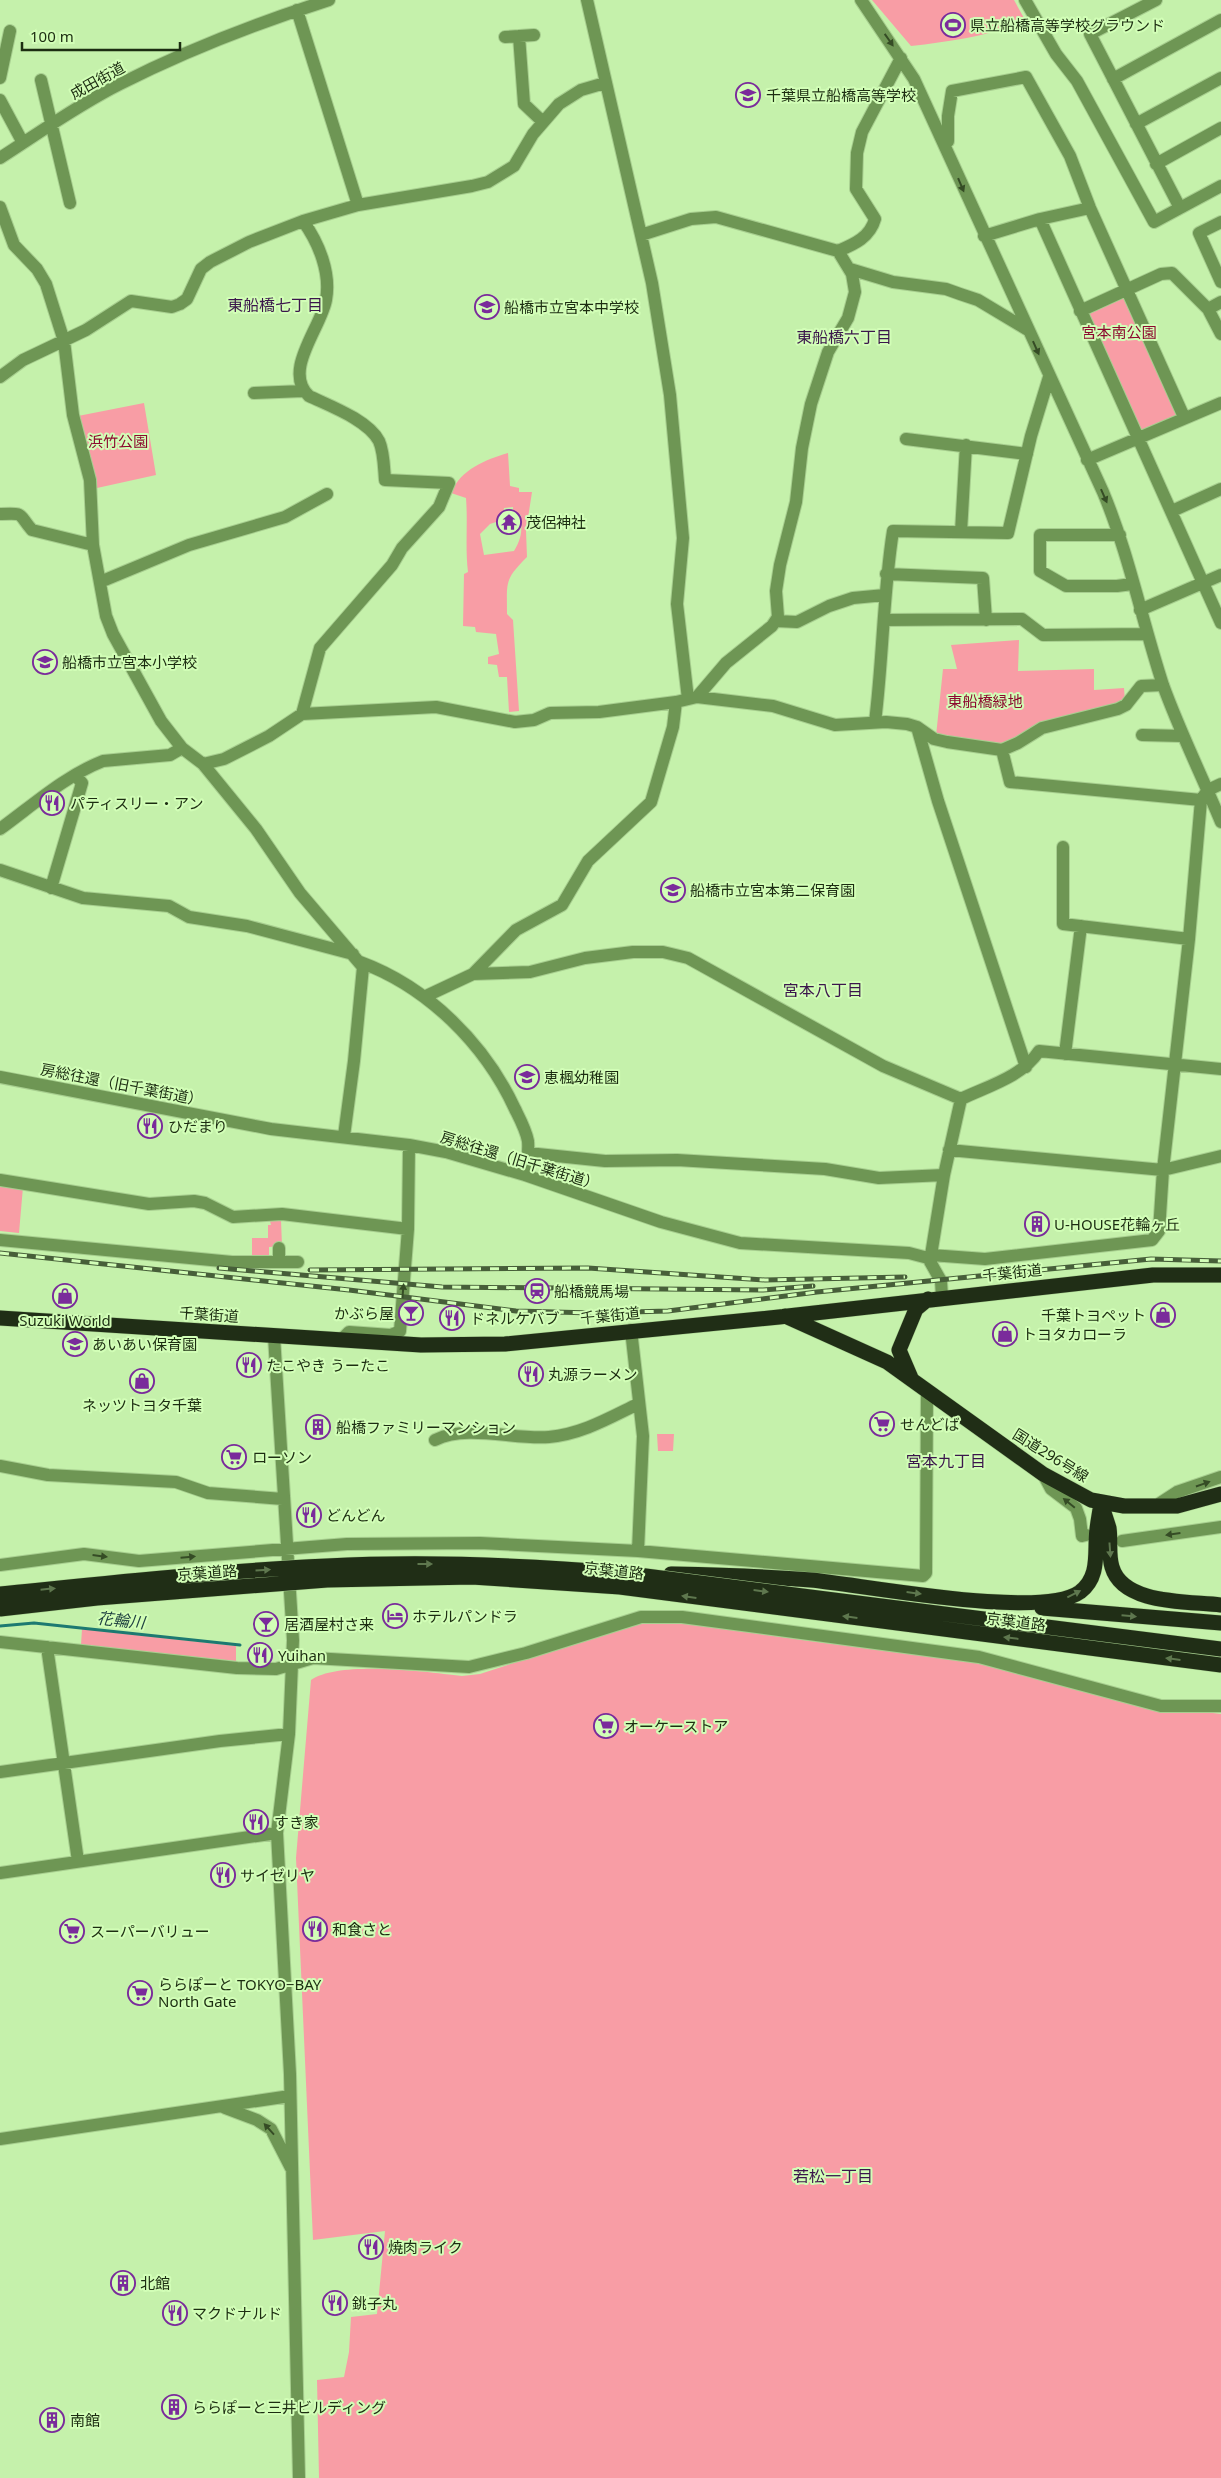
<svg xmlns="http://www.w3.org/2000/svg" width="1221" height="2478" font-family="'Noto Sans','Noto Sans JP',sans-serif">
<rect width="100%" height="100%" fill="#c5f1ab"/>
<path fill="#f89da5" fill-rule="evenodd" d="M872 0H1014L1025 20C989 37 950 41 911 46Z
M1124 296 1177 412 1176 416 1144 430 1139 428 1088 316 1090 312Z
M144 403 156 475 97 488 78 416Z
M508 453 510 486 519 488V492H532L526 531 527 557C504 580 507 582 507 614L513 620 519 711 509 712 507 677H499L497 665 488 664V657L499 654 496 634 476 632 475 627 463 626 464 574 468 572C465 547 468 523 466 498L451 493C461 469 485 460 508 453ZM513 507V515H521C522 530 522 538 514 551L484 555 480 534 490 524 499 521V517L503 516 504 508Z
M1019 640 1018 671 1094 669V690L1124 688 1125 702 1002 747 936 736 943 669H957L951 645Z
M0 1185 23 1187 19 1233 0 1231Z
M281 1220 282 1246 269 1247V1257H252V1238H268V1225H271L270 1221Z
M657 1434H674L673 1451H658Z
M670 1621 824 1643 957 1657 1188 1710 1221 1714V2478H319L317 2380 344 2377 349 2352 351 2317 377 2314 385 2231 313 2240 296 1858 311 1680C340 1660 427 1672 462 1676L480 1674 627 1626 645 1622Z
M82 1629 236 1646V1661L81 1645Z"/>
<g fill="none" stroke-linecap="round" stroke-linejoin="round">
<path stroke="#1d7971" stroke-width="3" d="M0 1626 34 1623 240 1645"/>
<defs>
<path id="minor" d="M587 0 652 283 670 395 683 538 677 604 688 699
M861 0 914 79 1103 492C1129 554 1142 621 1163 685 1180 732 1202 776 1221 822
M1025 0 1056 54 1077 81 1154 222 1221 186
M1156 0 1090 34 1180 208
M297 10 358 205
M519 36 524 104 543 122
M505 37 534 35
M0 78 10 31
M1113 79 1221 20
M41 80 70 203
M0 100 23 143
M1136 124 1221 78
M943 142 948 141V116L952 91 1026 77 1070 156 1090 208 1184 417
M0 158C39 133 78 105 120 84 187 50 257 23 329 0
M1156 164 1221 128
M0 207 14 245 37 269 46 284 64 341 73 415 90 480 93 545 106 616 113 634 161 721 182 748 203 764 256 829 300 893 363 967 354 1061 344 1136
M1040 219 1221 623
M1221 222 1199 233 1221 282
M641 235 691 219 716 217 838 251 852 274 855 292 848 318 828 352 811 404 802 448 796 502 780 565 776 591 778 617 772 626 726 663 697 697
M984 236 1040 219 1090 208
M838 251C855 244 870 237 875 219L856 189 857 153 862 132 901 58
M850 269 893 282 946 289 960 294 978 300 1028 330
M1208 309 1221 302
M1080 311 1161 274 1172 273 1208 309 1221 334
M0 377 23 360 86 330 131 301 172 307 180 304 187 299 201 269 210 262 249 242 303 221 358 205 472 186 488 182 514 166 533 134 559 104 581 90 605 83
M254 393 303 391
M906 439 1027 454
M1087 460 1221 403
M1172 511 1221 489
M0 514C26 513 17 513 32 530L93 545
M961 532 966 445
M1120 535H1040V571L1066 586H1117L1132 584
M886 574 983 578 986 620
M100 582 189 545 285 517 327 494
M1140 610 1221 575
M884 620 1022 619 1043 635 1147 634
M776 621 797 622 829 606 853 598 885 595
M302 714 320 648 392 565 402 548 439 507 449 483 385 480C384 468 384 452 379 441 368 420 330 406 309 396 282 371 321 328 326 300 331 273 319 243 303 221
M875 722C883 658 883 594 893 531L1008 533 1031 436 1049 377
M917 727 938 801 1026 1067
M1142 735 1182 736
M1002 750 1010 782 1201 800
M203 764 224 759 269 736 302 714 436 707 515 722 534 720 550 713 599 712 676 702 697 697 773 706 835 725 886 722 907 724 917 727 934 739 947 742 1002 750 1018 743 1042 728 1118 709 1126 705 1141 686 1163 685
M0 829C33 805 65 776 103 761L170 755 182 748
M1063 847V924L1189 939
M0 870 83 898 169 906 189 917 247 926 353 954
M51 888 82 783 75 775
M360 962C428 987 485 1044 515 1109 520 1119 526 1130 528 1141 529 1152 527 1164 525 1175
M473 974 530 972 585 958 633 952H663L688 958 883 1066 961 1099
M424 997 473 974 516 930 562 905 588 861 651 802 673 727 676 702
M1065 1054 1081 926
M0 1077 271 1129 409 1145 446 1152 525 1175 661 1222 740 1243 909 1253 928 1258 941 1281 942 1297
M949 1150 1163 1170 1221 1156
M528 1153 605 1161 677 1160 825 1169 879 1178 944 1175
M0 1180 149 1204 194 1201 205 1203 233 1217 282 1214 408 1229
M0 1240 232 1262H298
M931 1255 985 1259 1152 1240 1159 1231 1163 1170 1189 939 1201 800 1208 790 1221 784
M928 1258 931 1255 944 1175 961 1099C988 1086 1022 1077 1039 1051L1221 1069
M279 1262V1248
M631 1330 643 1436 638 1551
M274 1336 293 1640 289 1734 277 1833 290 2074 299 2478
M342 1339 349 1332 391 1335 400 1331 408 1229 409 1145
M435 1440C467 1424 514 1440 549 1437 582 1434 609 1418 638 1404
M0 1466 48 1475 176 1482 208 1493 283 1499
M1043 1474 1051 1489 1076 1508 1080 1519 1082 1536 1086 1535
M1154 1507 1177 1492 1221 1477
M1122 1541 1221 1527
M0 1565 84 1554 139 1561 347 1544 480 1543 638 1551 923 1576 926 1573 927 1390
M0 1642 237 1668 276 1669 313 1658 469 1667 526 1653 641 1617H682L979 1657 1161 1706H1221
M47 1647 78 1861
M0 1772 220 1741 289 1734
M0 1873 277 1833
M225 2108 257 2120 271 2129 291 2168
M0 2139 290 2096"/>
<path id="highway" d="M785 1316 887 1362 1043 1474 1091 1500 1124 1506H1177L1221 1494
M0 1318 421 1345 505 1344 779 1317 1153 1275H1221
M911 1378 899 1350 916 1309 928 1299
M1102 1506C1104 1513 1107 1521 1109 1528 1111 1541 1108 1554 1112 1567 1123 1605 1188 1601 1221 1605
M671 1574C717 1575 764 1576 811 1580 864 1585 1041 1620 1080 1592 1101 1576 1094 1551 1097 1529 1098 1520 1100 1511 1101 1502
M1042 1608 1221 1623"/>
</defs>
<use href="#minor" stroke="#a7ce8f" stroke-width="14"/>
<use href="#highway" stroke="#a7ce8f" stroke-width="16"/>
<use href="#minor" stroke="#6e9654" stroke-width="12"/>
<use href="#highway" stroke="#202e16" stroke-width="15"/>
<defs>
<path id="rail" d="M0 1253 349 1290 516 1311 593 1313 668 1311 817 1292 1151 1259 1221 1261
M219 1268 442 1287 763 1290 813 1286
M310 1270 588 1268 765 1280 905 1277"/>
</defs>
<use href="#rail" stroke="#475f39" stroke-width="5"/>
<use href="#rail" stroke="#d2feb7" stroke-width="3" stroke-dasharray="9" stroke-linecap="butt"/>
<defs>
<path id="highway-bridge" d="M0 1594C109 1583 218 1571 327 1566 426 1561 524 1565 622 1573L1221 1649
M0 1609 97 1598 327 1580 472 1577 620 1587 1221 1665"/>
</defs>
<use href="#highway-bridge" stroke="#a7ce8f" stroke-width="16" stroke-linecap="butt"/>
<use href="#highway-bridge" stroke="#202e16" stroke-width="15"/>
</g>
<defs><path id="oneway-solid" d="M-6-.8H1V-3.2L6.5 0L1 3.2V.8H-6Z" transform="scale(1.25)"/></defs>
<g fill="#354c25">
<use href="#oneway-solid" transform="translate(889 40) rotate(55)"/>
<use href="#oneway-solid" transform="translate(961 185) rotate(67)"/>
<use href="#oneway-solid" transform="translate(1036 348) rotate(66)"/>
<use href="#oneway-solid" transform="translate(1104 496) rotate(66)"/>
<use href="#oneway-solid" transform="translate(403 1291) rotate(-85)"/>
<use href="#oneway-solid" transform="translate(1203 1484) rotate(-19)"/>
<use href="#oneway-solid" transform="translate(1069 1503) rotate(-141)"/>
<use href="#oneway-solid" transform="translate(1173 1534) rotate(172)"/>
<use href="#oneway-solid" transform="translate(100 1556) rotate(7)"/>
<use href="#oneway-solid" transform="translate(188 1557) rotate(-5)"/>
<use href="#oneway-solid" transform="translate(269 2129) rotate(-132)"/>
</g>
<g fill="#5e774e">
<use href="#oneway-solid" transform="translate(1110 1550) rotate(86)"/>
<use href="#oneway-solid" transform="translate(425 1564)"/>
<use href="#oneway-solid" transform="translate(263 1570) rotate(-4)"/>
<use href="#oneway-solid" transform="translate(48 1589) rotate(-6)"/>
<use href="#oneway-solid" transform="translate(761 1591) rotate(7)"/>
<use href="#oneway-solid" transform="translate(914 1593) rotate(7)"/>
<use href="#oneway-solid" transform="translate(1074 1594) rotate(-27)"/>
<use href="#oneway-solid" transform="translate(689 1597) rotate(-172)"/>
<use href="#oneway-solid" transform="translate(1129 1616) rotate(5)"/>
<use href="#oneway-solid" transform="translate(850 1617) rotate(-173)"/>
<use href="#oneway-solid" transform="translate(1011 1638) rotate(-173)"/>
<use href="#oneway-solid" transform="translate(1173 1659) rotate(-173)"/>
</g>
<defs>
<symbol id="stadium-ring" viewBox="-11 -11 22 22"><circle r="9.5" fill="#d2feb7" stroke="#7a2b9b" stroke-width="1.5"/><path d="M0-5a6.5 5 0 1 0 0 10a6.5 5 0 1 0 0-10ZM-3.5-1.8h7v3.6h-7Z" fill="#7a2b9b"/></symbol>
<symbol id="school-ring" viewBox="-11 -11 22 22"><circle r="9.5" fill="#d2feb7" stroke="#7a2b9b" stroke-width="1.5"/><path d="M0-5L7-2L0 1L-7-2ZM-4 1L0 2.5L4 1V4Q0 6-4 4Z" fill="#7a2b9b"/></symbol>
<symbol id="temple-ring" viewBox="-11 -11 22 22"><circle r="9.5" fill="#d2feb7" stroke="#7a2b9b" stroke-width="1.5"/><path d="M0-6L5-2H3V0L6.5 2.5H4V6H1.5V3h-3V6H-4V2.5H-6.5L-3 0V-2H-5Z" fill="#7a2b9b"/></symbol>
<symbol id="restaurant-ring" viewBox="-11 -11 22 22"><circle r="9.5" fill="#d2feb7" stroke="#7a2b9b" stroke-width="1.5"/><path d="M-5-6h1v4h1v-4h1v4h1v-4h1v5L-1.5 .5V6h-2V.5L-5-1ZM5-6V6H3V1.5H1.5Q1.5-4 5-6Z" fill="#7a2b9b"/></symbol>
<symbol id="building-ring" viewBox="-11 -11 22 22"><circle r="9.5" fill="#d2feb7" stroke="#7a2b9b" stroke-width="1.5"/><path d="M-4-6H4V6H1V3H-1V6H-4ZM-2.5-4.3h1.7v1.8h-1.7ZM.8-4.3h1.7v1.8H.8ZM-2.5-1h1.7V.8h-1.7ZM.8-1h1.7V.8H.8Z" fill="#7a2b9b"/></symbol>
<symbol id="station-ring" viewBox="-11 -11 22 22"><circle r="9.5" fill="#d2feb7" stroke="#7a2b9b" stroke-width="1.5"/><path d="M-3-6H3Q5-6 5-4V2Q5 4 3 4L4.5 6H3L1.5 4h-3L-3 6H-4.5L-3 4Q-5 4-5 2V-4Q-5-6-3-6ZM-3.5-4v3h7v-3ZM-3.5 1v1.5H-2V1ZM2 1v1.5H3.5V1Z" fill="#7a2b9b"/></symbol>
<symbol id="shop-ring" viewBox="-11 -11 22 22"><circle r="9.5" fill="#d2feb7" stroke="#7a2b9b" stroke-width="1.5"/><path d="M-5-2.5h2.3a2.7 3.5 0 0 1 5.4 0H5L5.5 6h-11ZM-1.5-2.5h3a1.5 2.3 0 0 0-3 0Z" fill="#7a2b9b"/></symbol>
<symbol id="bar-ring" viewBox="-11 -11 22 22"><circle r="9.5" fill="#d2feb7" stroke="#7a2b9b" stroke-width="1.5"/><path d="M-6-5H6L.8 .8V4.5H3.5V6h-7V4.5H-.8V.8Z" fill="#7a2b9b"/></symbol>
<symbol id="supermarket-ring" viewBox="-11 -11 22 22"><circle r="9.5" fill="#d2feb7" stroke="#7a2b9b" stroke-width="1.5"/><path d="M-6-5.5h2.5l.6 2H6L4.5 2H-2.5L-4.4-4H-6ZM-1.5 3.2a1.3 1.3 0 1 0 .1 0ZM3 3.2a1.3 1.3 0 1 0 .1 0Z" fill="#7a2b9b"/></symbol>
<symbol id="hotel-ring" viewBox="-11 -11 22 22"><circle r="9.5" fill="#d2feb7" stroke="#7a2b9b" stroke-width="1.5"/><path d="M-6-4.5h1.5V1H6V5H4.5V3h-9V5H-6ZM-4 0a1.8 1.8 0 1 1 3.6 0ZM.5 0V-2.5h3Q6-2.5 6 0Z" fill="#7a2b9b"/></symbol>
</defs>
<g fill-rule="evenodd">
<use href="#stadium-ring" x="939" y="11" width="28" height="28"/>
<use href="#school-ring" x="734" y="81" width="28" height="28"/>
<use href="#school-ring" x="473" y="293" width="28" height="28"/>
<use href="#temple-ring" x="495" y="508" width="28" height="28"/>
<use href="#school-ring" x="31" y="648" width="28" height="28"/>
<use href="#restaurant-ring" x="38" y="789" width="28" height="28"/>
<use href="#school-ring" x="659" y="876" width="28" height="28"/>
<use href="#school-ring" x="513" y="1063" width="28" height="28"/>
<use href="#restaurant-ring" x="136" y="1112" width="28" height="28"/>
<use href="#building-ring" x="1023" y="1210" width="28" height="28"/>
<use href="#station-ring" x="523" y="1277" width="28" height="28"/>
<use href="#shop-ring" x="51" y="1282" width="28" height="28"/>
<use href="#bar-ring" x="397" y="1299" width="28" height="28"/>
<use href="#shop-ring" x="1149" y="1301" width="28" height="28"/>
<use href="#restaurant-ring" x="438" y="1304" width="28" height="28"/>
<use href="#shop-ring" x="991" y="1320" width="28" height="28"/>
<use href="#school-ring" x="61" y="1330" width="28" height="28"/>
<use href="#restaurant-ring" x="235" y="1351" width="28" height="28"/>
<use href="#restaurant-ring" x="517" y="1360" width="28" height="28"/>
<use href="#shop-ring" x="128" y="1367" width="28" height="28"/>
<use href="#supermarket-ring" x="868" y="1410" width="28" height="28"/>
<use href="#building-ring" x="304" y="1413" width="28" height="28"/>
<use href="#supermarket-ring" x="220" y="1443" width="28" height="28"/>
<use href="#restaurant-ring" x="295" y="1501" width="28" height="28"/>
<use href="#hotel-ring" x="381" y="1602" width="28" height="28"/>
<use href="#bar-ring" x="252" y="1610" width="28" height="28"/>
<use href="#restaurant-ring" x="246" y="1641" width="28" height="28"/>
<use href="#supermarket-ring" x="592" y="1712" width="28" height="28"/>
<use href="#restaurant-ring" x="242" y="1808" width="28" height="28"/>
<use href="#restaurant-ring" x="209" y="1861" width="28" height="28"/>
<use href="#restaurant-ring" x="301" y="1915" width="28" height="28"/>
<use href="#supermarket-ring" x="58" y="1917" width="28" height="28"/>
<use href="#supermarket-ring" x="126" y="1979" width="28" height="28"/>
<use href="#restaurant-ring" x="357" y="2233" width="28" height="28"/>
<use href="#building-ring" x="109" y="2269" width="28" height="28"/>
<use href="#restaurant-ring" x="321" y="2289" width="28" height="28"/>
<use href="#restaurant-ring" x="161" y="2299" width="28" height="28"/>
<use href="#building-ring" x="160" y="2393" width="28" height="28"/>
<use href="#building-ring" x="38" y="2406" width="28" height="28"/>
</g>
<g text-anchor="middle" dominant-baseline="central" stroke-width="4" stroke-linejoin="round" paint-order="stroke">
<g font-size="15" fill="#1c2d11" stroke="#d2feb7" text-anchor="start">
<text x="970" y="25">県立船橋高等学校グラウンド</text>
<text x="766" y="95">千葉県立船橋高等学校</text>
<text x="504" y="307">船橋市立宮本中学校</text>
<text x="526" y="522">茂侶神社</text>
<text x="62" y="662">船橋市立宮本小学校</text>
<text x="70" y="803">パティスリー・アン</text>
<text x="690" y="890">船橋市立宮本第二保育園</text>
<text x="544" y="1077">恵楓幼稚園</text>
<text x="168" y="1126">ひだまり</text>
<text x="1054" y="1224">U-HOUSE花輪ヶ丘</text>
<text x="554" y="1291">船橋競馬場</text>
<text x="394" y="1313" text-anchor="end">かぶら屋</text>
<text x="1146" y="1315" text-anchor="end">千葉トヨペット</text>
<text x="470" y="1318">ドネルケバブ</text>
<text x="65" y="1320" text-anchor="middle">Suzuki World</text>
<text x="1022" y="1334">トヨタカローラ</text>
<text x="92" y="1344">あいあい保育園</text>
<text x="266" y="1365">たこやき うーたこ</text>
<text x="548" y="1374">丸源ラーメン</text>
<text x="142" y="1405" text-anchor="middle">ネッツトヨタ千葉</text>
<text x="900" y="1424">せんどば</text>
<text x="336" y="1427">船橋ファミリーマンション</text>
<text x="252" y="1457">ローソン</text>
<text x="326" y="1515">どんどん</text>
<text x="412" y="1616">ホテルパンドラ</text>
<text x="284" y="1624">居酒屋村さ来</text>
<text x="278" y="1655">Yuihan</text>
<text x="624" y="1726">オーケーストア</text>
<text x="274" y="1822">すき家</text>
<text x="240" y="1875">サイゼリヤ</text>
<text x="332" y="1929">和食さと</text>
<text x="90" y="1931">スーパーバリュー</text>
<text x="158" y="1984">ららぽーと TOKYO−BAY<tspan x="158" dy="17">North Gate</tspan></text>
<text x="388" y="2247">焼肉ライク</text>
<text x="140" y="2283">北館</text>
<text x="352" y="2303">銚子丸</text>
<text x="192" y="2313">マクドナルド</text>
<text x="192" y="2407">ららぽーと三井ビルディング</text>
<text x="70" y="2420">南館</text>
</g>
<g font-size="15" fill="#1c2d11" stroke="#d2feb7">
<text transform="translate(97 80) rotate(-29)">成田街道</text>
<text transform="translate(122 1084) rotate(11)">房総往還（旧千葉街道）</text>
<text transform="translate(520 1160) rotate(17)">房総往還（旧千葉街道）</text>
<text transform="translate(1012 1272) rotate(-6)">千葉街道</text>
<text transform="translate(209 1314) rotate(4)">千葉街道</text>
<text transform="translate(610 1315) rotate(-6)">千葉街道</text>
<text transform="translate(1051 1455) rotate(32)">国道296号線</text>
<text transform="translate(614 1570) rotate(6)">京葉道路</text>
<text transform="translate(207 1572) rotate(-4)">京葉道路</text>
<text transform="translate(1016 1621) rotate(7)">京葉道路</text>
</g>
<g font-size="15" fill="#8c092f" stroke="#d2feb7">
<text x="1119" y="332">宮本南公園</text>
<text x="118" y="441">浜竹公園</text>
<text x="985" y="701">東船橋緑地</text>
</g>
<g font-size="16" fill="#3b164c" stroke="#d2feb7">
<text x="275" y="305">東船橋七丁目</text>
<text x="844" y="337">東船橋六丁目</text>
<text x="823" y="990">宮本八丁目</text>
<text x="946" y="1461">宮本九丁目</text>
<text x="833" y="2176">若松一丁目</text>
</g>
<g font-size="16" font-style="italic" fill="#214342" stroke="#d2feb7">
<text transform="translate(121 1620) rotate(6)">花輪川</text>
</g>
</g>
<path d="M22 42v8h158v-8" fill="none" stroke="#1c2d11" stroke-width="2.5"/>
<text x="30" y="42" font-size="15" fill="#1c2d11" stroke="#d2feb7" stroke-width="4" paint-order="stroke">100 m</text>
</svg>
